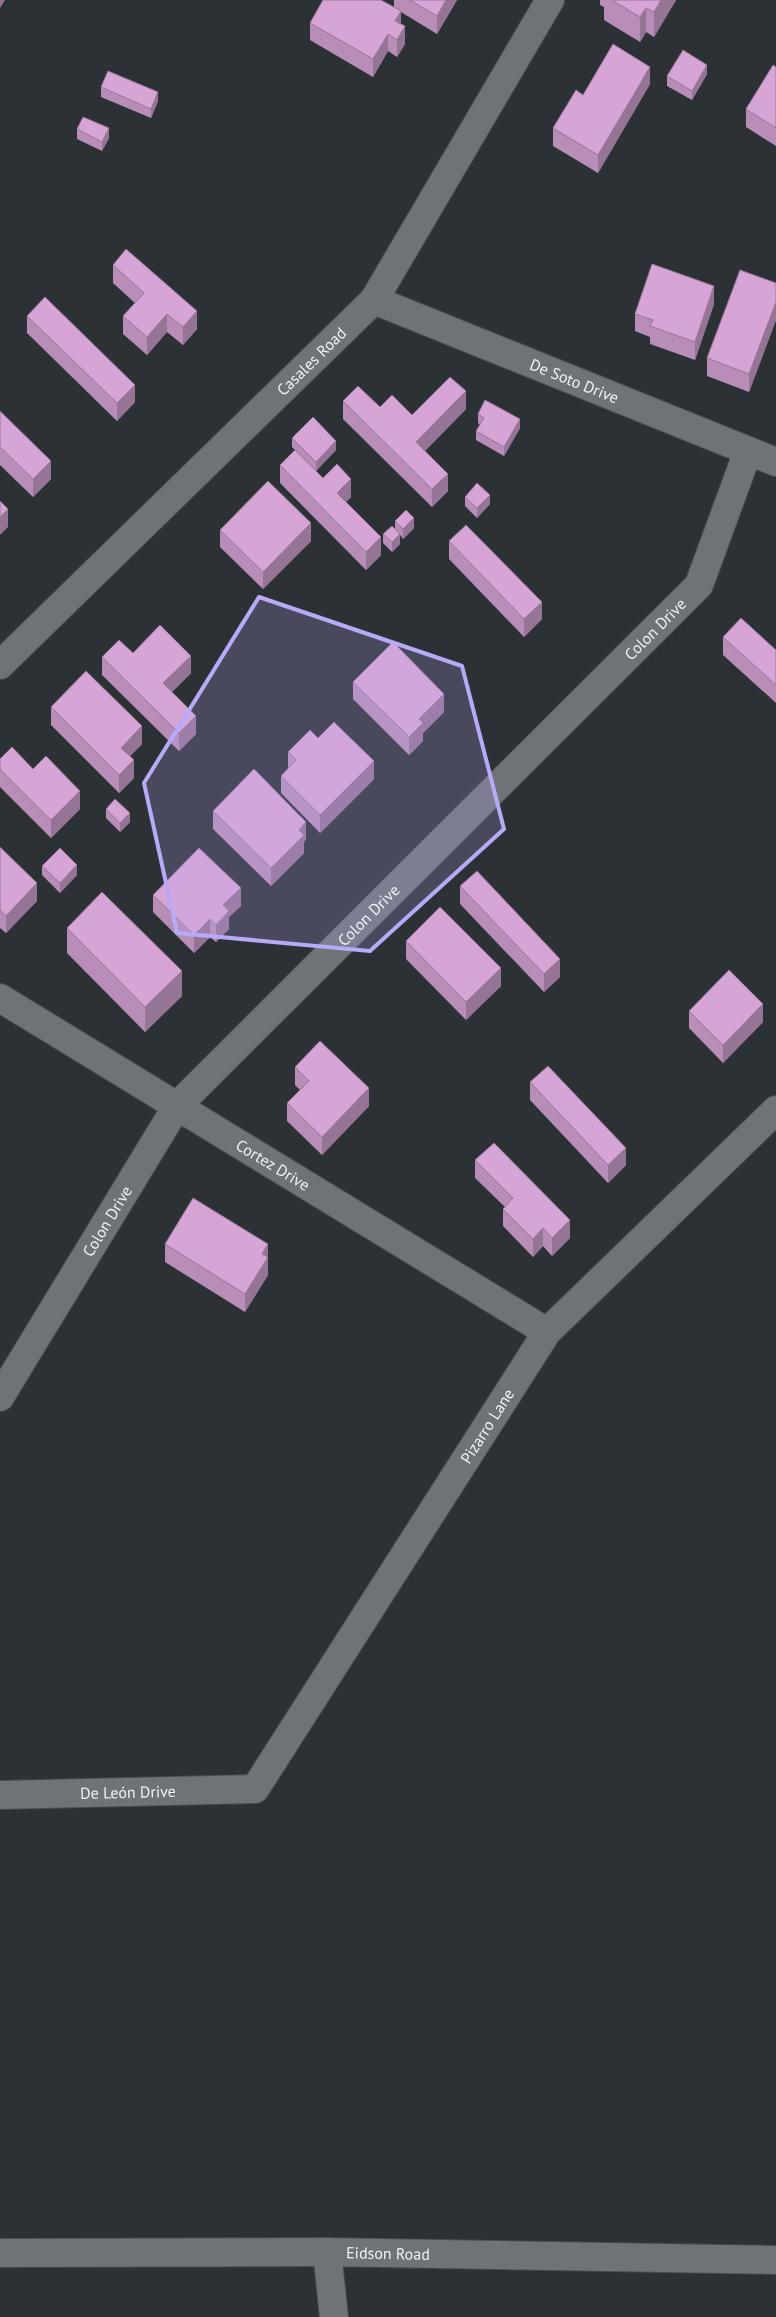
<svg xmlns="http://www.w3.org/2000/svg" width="776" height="2317" font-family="'PT Sans',sans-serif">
<rect width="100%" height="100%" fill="#2c3135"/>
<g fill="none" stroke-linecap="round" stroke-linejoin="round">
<defs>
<g id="minor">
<path id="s1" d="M374 300 776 462"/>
<path id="s2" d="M0 665 374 300 550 0"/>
<path id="s3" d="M0 998 547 1332"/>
<path id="s4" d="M0 1397 177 1106 699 585 748 451"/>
<path id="s5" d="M0 1795 255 1789 547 1332 776 1110"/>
<path d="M327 2252 334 2317"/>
</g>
<g id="tertiary">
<path id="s6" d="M0 2253 327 2252 776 2260"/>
</g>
</defs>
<use href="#minor" stroke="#494d50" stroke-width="30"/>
<use href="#tertiary" stroke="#494d50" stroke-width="30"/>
<use href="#minor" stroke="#6e7377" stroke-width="28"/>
<use href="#tertiary" stroke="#6e7377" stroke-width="28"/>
</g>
<path fill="#b88eb8" d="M394 0H457L437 34 401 12V24L405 44 397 57 388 51 373 77 310 40V23L394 8Z
M600 0H676L654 37 646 32 640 42 604 20V7L600 5Z
M776 67V146L746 127V109Z
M707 74 692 100 667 86V76Z
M650 84 598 173 553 146V128L583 95Z
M101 87 158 101 151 118 101 97Z
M77 129 109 138 102 151 77 139Z
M113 265 197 329 183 345 167 332 147 355 123 334V316L135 303 113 283Z
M776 283V320L749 392 707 376V358Z
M714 304 695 360 650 344V337L635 331V314Z
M27 316 135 402 117 421 27 333Z
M343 401 380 407 412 415 466 409 425 451 448 491 432 507 343 419Z
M0 411 51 479 33 497 0 465Z
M478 414 520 428 504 456 476 440V431L480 425 478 423Z
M292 438 336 450 316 471 323 478 351 497 346 502 381 555 366 570 280 483V465L295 450 292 447Z
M465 497 490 504 477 518 465 506Z
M395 521 414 528 403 539 400 535V544L392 552 383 543V534L395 530Z
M220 530 311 541 263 589 220 547Z
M449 541 542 619 524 637 449 559Z
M723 637 776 650V703L723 655Z
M133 653 191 673 172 692 196 734 179 751 102 675V657Z
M353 682 444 712 423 733V741L409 755 353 699Z
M51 707 142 744 130 756 134 778 119 793 51 725Z
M318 738 374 779 320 833 281 793V776L288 769V752Z
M0 759 80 809 51 838 0 787Z
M106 809 130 822 120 832 106 818Z
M213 811 306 839 304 842V853L271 886 213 829Z
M0 847 37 901 6 933 0 928Z
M42 866 77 875 60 893 42 875Z
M460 886 560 977 544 992 460 904Z
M153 895 241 906 229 917V929L216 942 210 937 194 953 153 912Z
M67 928 182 996 145 1032 67 953Z
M406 941 501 986 466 1020 406 959Z
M689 1011 763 1022 723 1063 689 1028Z
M295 1067 369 1106 322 1155 287 1121V1103L300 1090 295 1085Z
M530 1082 626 1165 608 1183 530 1100Z
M475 1160 570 1238 552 1256 543 1246 533 1257 503 1226V1209L505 1207 475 1178Z
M165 1244H268V1275L245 1312 165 1262Z"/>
<path fill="#967496" d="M0 0H5L0 8Z
M446 0H457L437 34V16Z
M661 0H676L654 37V12Z
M646 8V32L640 42V17Z
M401 11V29L395 21Z
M405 26V44L397 57V40Z
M388 34V51L373 77V59Z
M707 65V74L692 100V91Z
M650 67V84L598 173V155Z
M158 92V101L151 118V109Z
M109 128V138L102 151V142Z
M714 286V304L695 360V342Z
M776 302V320L749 392V374Z
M197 311V329L183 345V327Z
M167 314V332L147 355V337Z
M135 385V402L117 421V403Z
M466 391V409L416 460V442Z
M520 419V428L504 456V447Z
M336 441V450L316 471V462Z
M51 461V479L33 497V479Z
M448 474V491L432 507V489Z
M351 479V497L337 510V493Z
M490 495V504L477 518V508Z
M8 509V527L0 535V517Z
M414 518V528L403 539V529Z
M311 523V541L263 589V572Z
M400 534V544L392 552V542Z
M381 537V555L366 570V552Z
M542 602V619L524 637V619Z
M191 656V673L163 701V683Z
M444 694V712L423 733V741L409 755V737L419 719Z
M196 716V734L179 751V733Z
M142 726V744L121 765V748Z
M134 760V778L119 793V775Z
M374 761V779L320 833V815Z
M80 791V809L51 838V820Z
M130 813V822L120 832V823Z
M306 822V839L304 842V853L271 886V868L299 830Z
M77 865V875L60 893V883Z
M37 883V901L6 933V916Z
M241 888V906L229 917V929L216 942V925L223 905Z
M210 919V937L194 953V935Z
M560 959V977L544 992V974Z
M501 968V986L466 1020V1002Z
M182 971V996L145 1032V1007Z
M763 1004V1022L723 1063V1045Z
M369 1088V1106L322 1155V1137Z
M626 1148V1165L608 1183V1165Z
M570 1220V1238L552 1256V1238Z
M543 1228V1246L533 1257V1239Z
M268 1244V1275L245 1312V1294L262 1254Z"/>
<path fill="#d6a5d6" stroke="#967496" d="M323 0H381L401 11 395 21 405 26 397 40 388 34 373 59 310 23Z
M410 0H446L437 16Z
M612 0H661L654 12 646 8 640 17Z
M613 44 650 67 598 155 553 128 576 90 583 95Z
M683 50 707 65 692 91 667 76Z
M773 65 776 67V128L746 109Z
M108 71 158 92 151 109 101 87Z
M83 117 109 128 102 142 77 129Z
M126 249 197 311 183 327 167 314 147 337 123 316 144 293 113 265Z
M652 264 714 286 695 342 650 326 653 320 635 314Z
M740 270 776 283V302L749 374 707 358Z
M45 297 135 385 117 403 27 316Z
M450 377 466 391 416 442 448 474 432 489 343 401 358 386 380 407 392 395 412 415Z
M485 400 520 419 504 447 476 431 484 418 478 414Z
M0 411 51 461 33 479 0 447Z
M313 417 336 441 316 462 292 438Z
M295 450 323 478 337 464 351 479 337 493 381 537 366 552 280 465Z
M268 481 311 523 263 572 220 530Z
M477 483 490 495 477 508 465 497Z
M0 501 8 509 0 517Z
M406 510 414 518 403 529 395 521Z
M466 525 542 602 524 619 449 541Z
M392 526 400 534 392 542 383 534Z
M741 618 776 650V685L723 637Z
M160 625 191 656 163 683 196 716 179 733 102 657 119 640 133 653Z
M393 642 444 694 419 719 423 723 409 737 353 682Z
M86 671 142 726 121 748 134 760 119 775 51 707Z
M334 722 374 761 320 815 281 776 296 760 288 752 310 730 318 738Z
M12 747 33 769 46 756 80 791 51 820 0 769V759Z
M254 769 306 822 299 830 304 835 271 868 213 811Z
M115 799 130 813 120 823 106 809Z
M0 847 37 883 6 916 0 910Z
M60 848 77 865 60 883 42 866Z
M199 848 241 888 223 905 229 911 216 925 210 919 194 935 153 895Z
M477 871 560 959 544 974 460 886Z
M102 892 182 971 145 1007 67 928Z
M440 907 501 968 466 1002 406 941Z
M729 970 763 1004 723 1045 689 1011Z
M320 1041 369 1088 322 1137 287 1103 309 1081 295 1067Z
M548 1066 626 1148 608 1165 530 1082Z
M494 1143 570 1220 552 1238 543 1228 533 1239 503 1209 513 1198 475 1160Z
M193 1198 268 1244 262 1254 268 1257 245 1294 165 1244Z"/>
<path fill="#b7abf8" fill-opacity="0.2" stroke="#b7abf8" stroke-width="4" stroke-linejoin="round" d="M259 597 462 666 504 829 370 951 177 933 144 783Z"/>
<g text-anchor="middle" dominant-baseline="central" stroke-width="5" stroke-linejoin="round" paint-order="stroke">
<g font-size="16" fill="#eff2f4" stroke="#16181a">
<text stroke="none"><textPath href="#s2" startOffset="435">Casales Road</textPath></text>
<text stroke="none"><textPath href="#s1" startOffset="216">De Soto Drive</textPath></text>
<text stroke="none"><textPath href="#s4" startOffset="1016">Colon Drive</textPath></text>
<text stroke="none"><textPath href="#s4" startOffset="611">Colon Drive</textPath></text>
<text stroke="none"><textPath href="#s3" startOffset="320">Cortez Drive</textPath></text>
<text stroke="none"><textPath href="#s4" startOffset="206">Colon Drive</textPath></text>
<text stroke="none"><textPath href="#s5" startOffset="686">Pizarro Lane</textPath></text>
<text stroke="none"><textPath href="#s5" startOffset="128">De León Drive</textPath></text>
<text stroke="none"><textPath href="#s6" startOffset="388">Eidson Road</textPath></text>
</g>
</g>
</svg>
